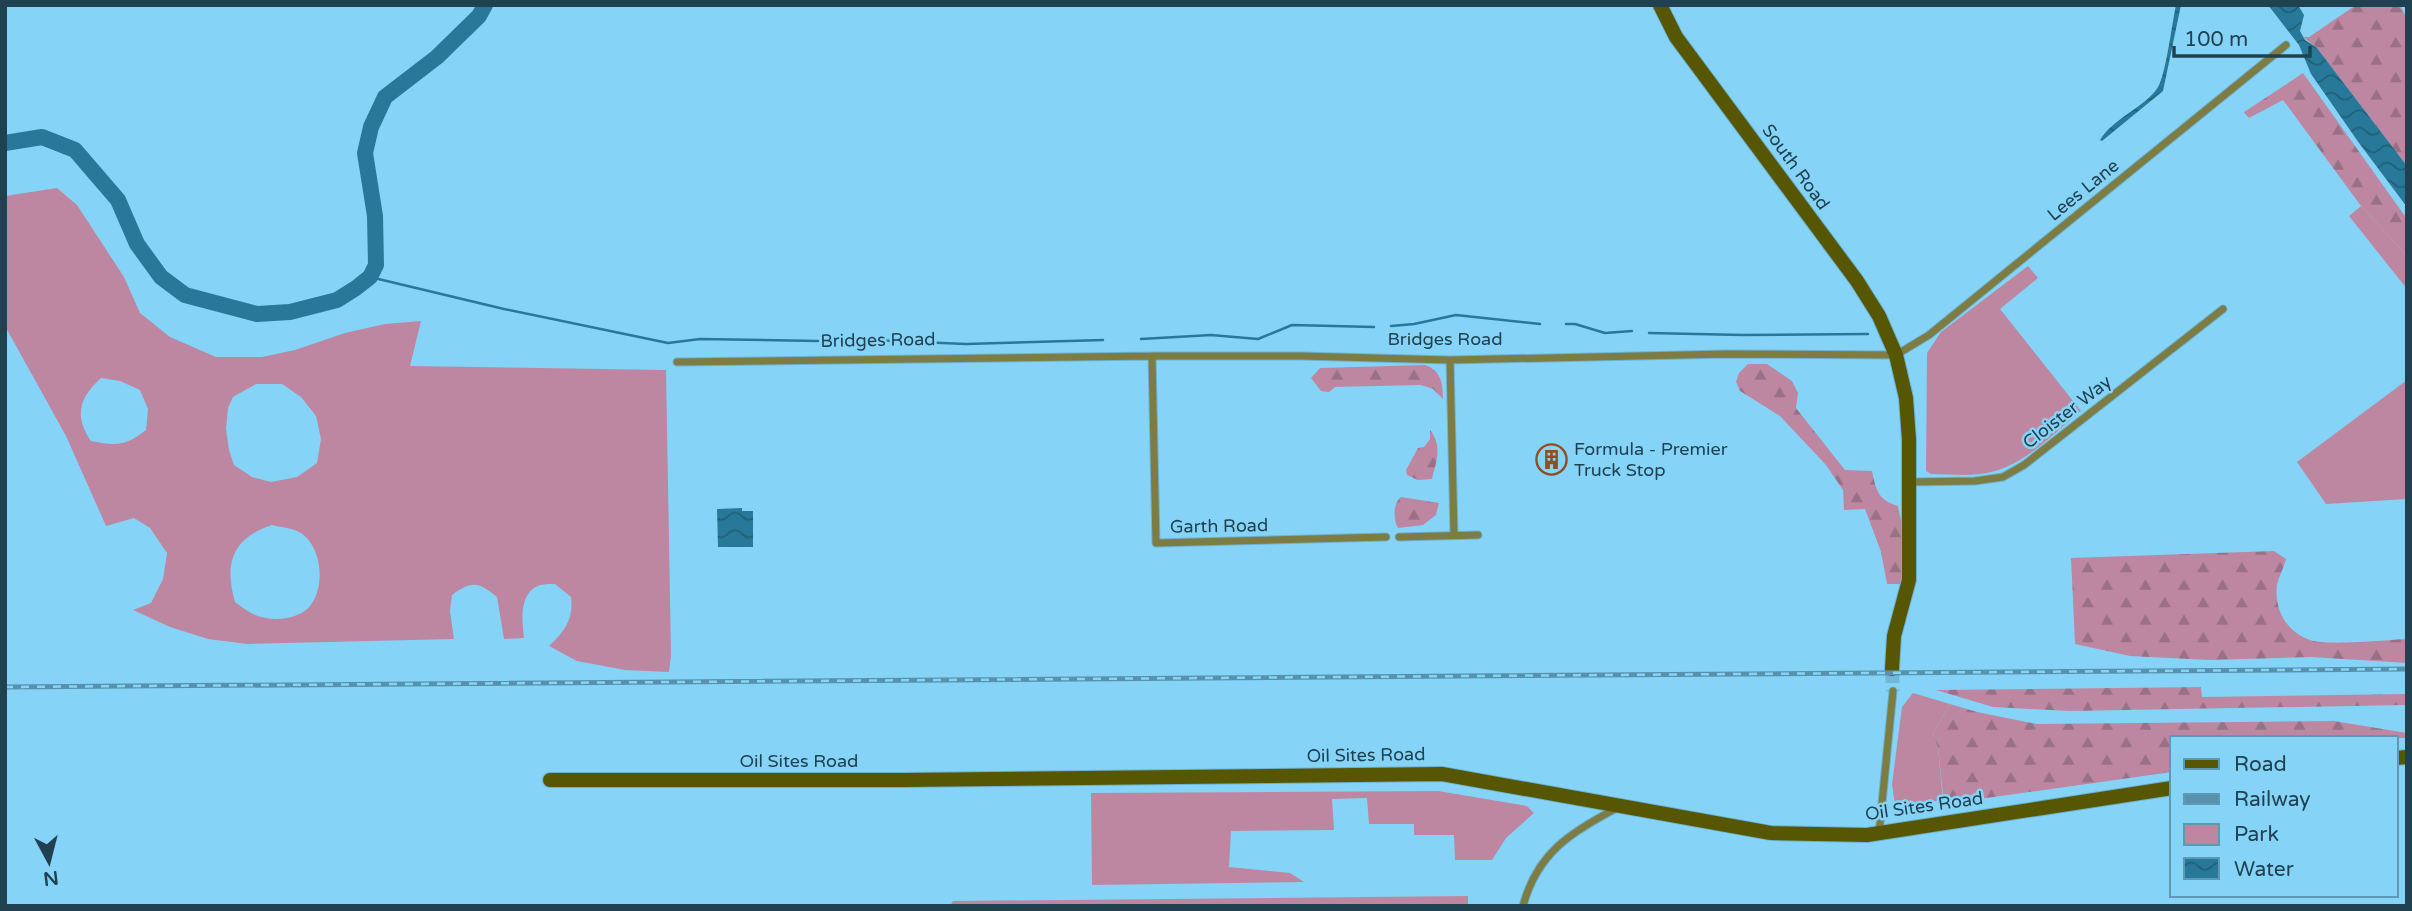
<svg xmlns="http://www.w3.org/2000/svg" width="2412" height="911" font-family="'Varela Round',sans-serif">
<defs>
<pattern id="forest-firs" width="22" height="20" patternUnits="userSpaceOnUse" patternTransform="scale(1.75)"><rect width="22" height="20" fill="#bd87a2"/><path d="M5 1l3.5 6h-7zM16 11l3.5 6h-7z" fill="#997086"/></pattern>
<pattern id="water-waves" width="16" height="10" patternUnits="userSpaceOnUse" patternTransform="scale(1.75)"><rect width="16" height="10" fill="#287999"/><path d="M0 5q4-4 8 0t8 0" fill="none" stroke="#206079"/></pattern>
</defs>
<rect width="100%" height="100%" fill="#85d4f8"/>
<path fill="#bd87a2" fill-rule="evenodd" d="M57 188 77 205 124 277 140 313 170 337 216 357H262L295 350 345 333 385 324 421 321 410 366 666 370 671 655 669 672 625 670 577 661 549 646C565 631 574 618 571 597L555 584C550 584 542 584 538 586 519 594 522 621 524 638L504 639 497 597C479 582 472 580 452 595L450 611 454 639 247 644 208 639 170 627 133 610 151 603 163 579 167 553 150 528 134 518 106 526 66 436 5 326V196ZM101 378 120 381 140 390 148 409 146 430C126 446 116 446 91 441 74 416 79 398 101 378ZM256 384H282L301 397 316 416 321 439 317 463 297 477 271 482 252 477 234 465 229 450 226 429 228 408 233 397ZM272 525C280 527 292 528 299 532 322 545 326 586 310 606 297 621 270 622 253 614 247 611 241 606 235 602 224 564 232 538 272 525Z
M2361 206 2407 256V289L2349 216Z
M2028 266 2038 278 2000 309 2081 411C2054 433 2026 464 1991 472 1972 477 1951 474 1931 474L1926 471 1927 353 1941 332Z
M2407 380V499L2326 504 2297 462Z
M1913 693 1950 704 1933 733 1938 748 1943 800 1895 807 1892 784 1902 707Z
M1438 791 1527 806 1534 813 1506 838 1492 860H1455L1454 835H1414V824H1369L1367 798 1332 799 1334 830 1231 831 1229 867 1290 873 1304 882 1092 885 1091 793Z
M1468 896V906H950L953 901Z"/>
<path fill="url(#forest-firs)" d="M2356 5H2400L2407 19V166L2317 48 2303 37H2309Z
M2303 73 2407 219V256L2361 206 2283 100 2249 118 2244 112Z
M1748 364H1767L1792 381 1798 393 1796 408 1845 470 1872 471C1876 490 1878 500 1898 506L1901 521 1902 584H1887L1881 552 1865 509 1844 510 1843 490 1826 465 1780 416 1740 391 1736 382 1739 373Z
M1425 365C1441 370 1443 384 1443 399L1433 389 1421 385 1335 387 1329 392 1321 391 1311 378 1320 368Z
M1430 430C1443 446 1436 462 1432 479L1418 480 1407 475 1406 470 1418 448 1424 447 1430 439Z
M1401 497 1439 503 1436 515 1423 525 1398 528C1393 520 1393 503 1401 497Z
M2274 551 2286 559C2284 567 2279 576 2277 585 2274 609 2286 632 2310 640 2326 646 2386 640 2407 639V663L2311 657 2209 660 2130 656 2075 644 2071 558Z
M2201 687 2202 697 2407 694V705L2070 711 1993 707 1936 690Z
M1950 704 1977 712 2037 724 2334 721 2407 733V738H2172V772L1944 804 1938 748 1933 733Z"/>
<path fill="url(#water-waves)" d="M2176 5H2181L2163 91 2102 141 2100 140C2112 119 2148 105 2158 87 2166 74 2172 23 2176 5Z
M2268 5H2298L2304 15 2300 31 2305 40 2317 48 2407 166V207L2359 143 2311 74 2299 45Z
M742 508V511H753V547H718L717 509Z"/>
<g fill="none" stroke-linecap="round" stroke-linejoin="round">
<path stroke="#287999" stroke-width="2.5" d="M370 277 504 309 668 343 700 339 818 341
M1566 324H1575L1605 333 1632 331
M1391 326 1414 324 1456 315 1540 324
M1649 333 1743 335 1868 334
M1141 339 1211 335 1258 339 1292 325 1374 327
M872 340 966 344 1103 340"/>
<path stroke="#287999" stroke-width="16" d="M5 143 42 137 75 150 118 200 137 244 161 277 185 295 257 314 290 312 337 300 356 288 370 277 376 265 375 216 365 153 371 127 385 97 437 57 479 16 485 5"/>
<path stroke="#71b7d6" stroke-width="14" stroke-dasharray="14 7" stroke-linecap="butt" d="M1892 669 1893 691"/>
<defs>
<path id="street" d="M1152 356 1156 543 1386 537
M1450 360 1454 535
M677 362 1152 356H1301L1450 360 1727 354 1896 355 1929 335 2286 45
M1909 482 1975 481 2003 477 2024 465 2223 309
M1399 537 1478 535
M1879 834 1893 691
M1523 906C1537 853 1571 832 1617 808"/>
<path id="secondary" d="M1660 5 1676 37 1857 281 1879 316 1896 355 1906 398 1909 440V580L1894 636 1892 669
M2396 758 2407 757
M550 780H903L1442 774 1771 833 1867 835 2172 788"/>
</defs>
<use href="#street" stroke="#6db1d0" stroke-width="9"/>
<use href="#secondary" stroke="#6db1d0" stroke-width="16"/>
<use href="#street" stroke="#7c7c43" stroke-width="7"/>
<use href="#secondary" stroke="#575602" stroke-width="14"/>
<defs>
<path id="rail" d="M5 687 2407 669"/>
</defs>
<use href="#rail" stroke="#5791ab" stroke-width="5"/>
<use href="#rail" stroke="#85d4f8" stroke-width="2.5" stroke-dasharray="8" stroke-linecap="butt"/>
</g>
<defs>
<symbol id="building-ring" viewBox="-11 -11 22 22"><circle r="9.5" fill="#85d4f8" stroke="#934d24" stroke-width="1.5"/><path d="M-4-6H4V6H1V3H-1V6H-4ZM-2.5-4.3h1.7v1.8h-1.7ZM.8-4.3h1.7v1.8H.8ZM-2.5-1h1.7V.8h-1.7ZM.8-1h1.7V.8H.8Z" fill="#934d24"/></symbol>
</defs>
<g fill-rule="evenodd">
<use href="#building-ring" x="1534" y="442" width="35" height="35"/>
</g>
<g text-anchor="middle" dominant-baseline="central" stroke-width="5" stroke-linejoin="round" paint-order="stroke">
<g font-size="18" fill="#204150" stroke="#85d4f8">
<text transform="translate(1796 167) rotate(54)">South Road</text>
<text transform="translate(2083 190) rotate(-39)">Lees Lane</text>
<text x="1445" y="339">Bridges Road</text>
<text transform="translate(878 340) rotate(-1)">Bridges Road</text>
<text transform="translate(2067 412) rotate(-38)">Cloister Way</text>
<text transform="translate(1219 526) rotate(-1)">Garth Road</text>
<text transform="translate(1366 755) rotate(-1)">Oil Sites Road</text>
<text x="799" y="761">Oil Sites Road</text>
<text transform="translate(1924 806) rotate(-8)">Oil Sites Road</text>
</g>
<g font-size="18" fill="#204150" stroke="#85d4f8" text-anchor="start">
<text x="1574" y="449">Formula - Premier<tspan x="1574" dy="21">Truck Stop</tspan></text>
</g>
</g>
<rect width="2412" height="911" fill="none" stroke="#204150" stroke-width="14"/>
<rect x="2170" y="736" width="228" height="161" fill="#85d4f8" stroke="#5d99b5" stroke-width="2"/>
<rect x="2184" y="759" width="35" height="10" fill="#575602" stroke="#5d99b5" stroke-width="2"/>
<text x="2234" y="771" font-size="21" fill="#204150">Road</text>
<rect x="2184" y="794" width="35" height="10" fill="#5791ab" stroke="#5d99b5" stroke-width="2"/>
<text x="2234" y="806" font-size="21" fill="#204150">Railway</text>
<rect x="2184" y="824" width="35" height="21" fill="#bd87a2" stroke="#5d99b5" stroke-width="2"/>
<text x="2234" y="841" font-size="21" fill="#204150">Park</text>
<rect x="2184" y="858" width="35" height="21" fill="url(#water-waves)" stroke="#5d99b5" stroke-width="2"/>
<text x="2234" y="876" font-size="21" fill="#204150">Water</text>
<g transform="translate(49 862) rotate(173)" stroke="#85d4f8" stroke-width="5" paint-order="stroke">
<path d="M0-5L12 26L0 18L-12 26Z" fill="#204150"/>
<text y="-10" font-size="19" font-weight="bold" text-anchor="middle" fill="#204150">N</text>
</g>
<path d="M2174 46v10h136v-10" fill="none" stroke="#204150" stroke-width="3.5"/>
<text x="2184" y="46" font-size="21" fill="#204150" stroke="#85d4f8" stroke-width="5" paint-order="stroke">100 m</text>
</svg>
